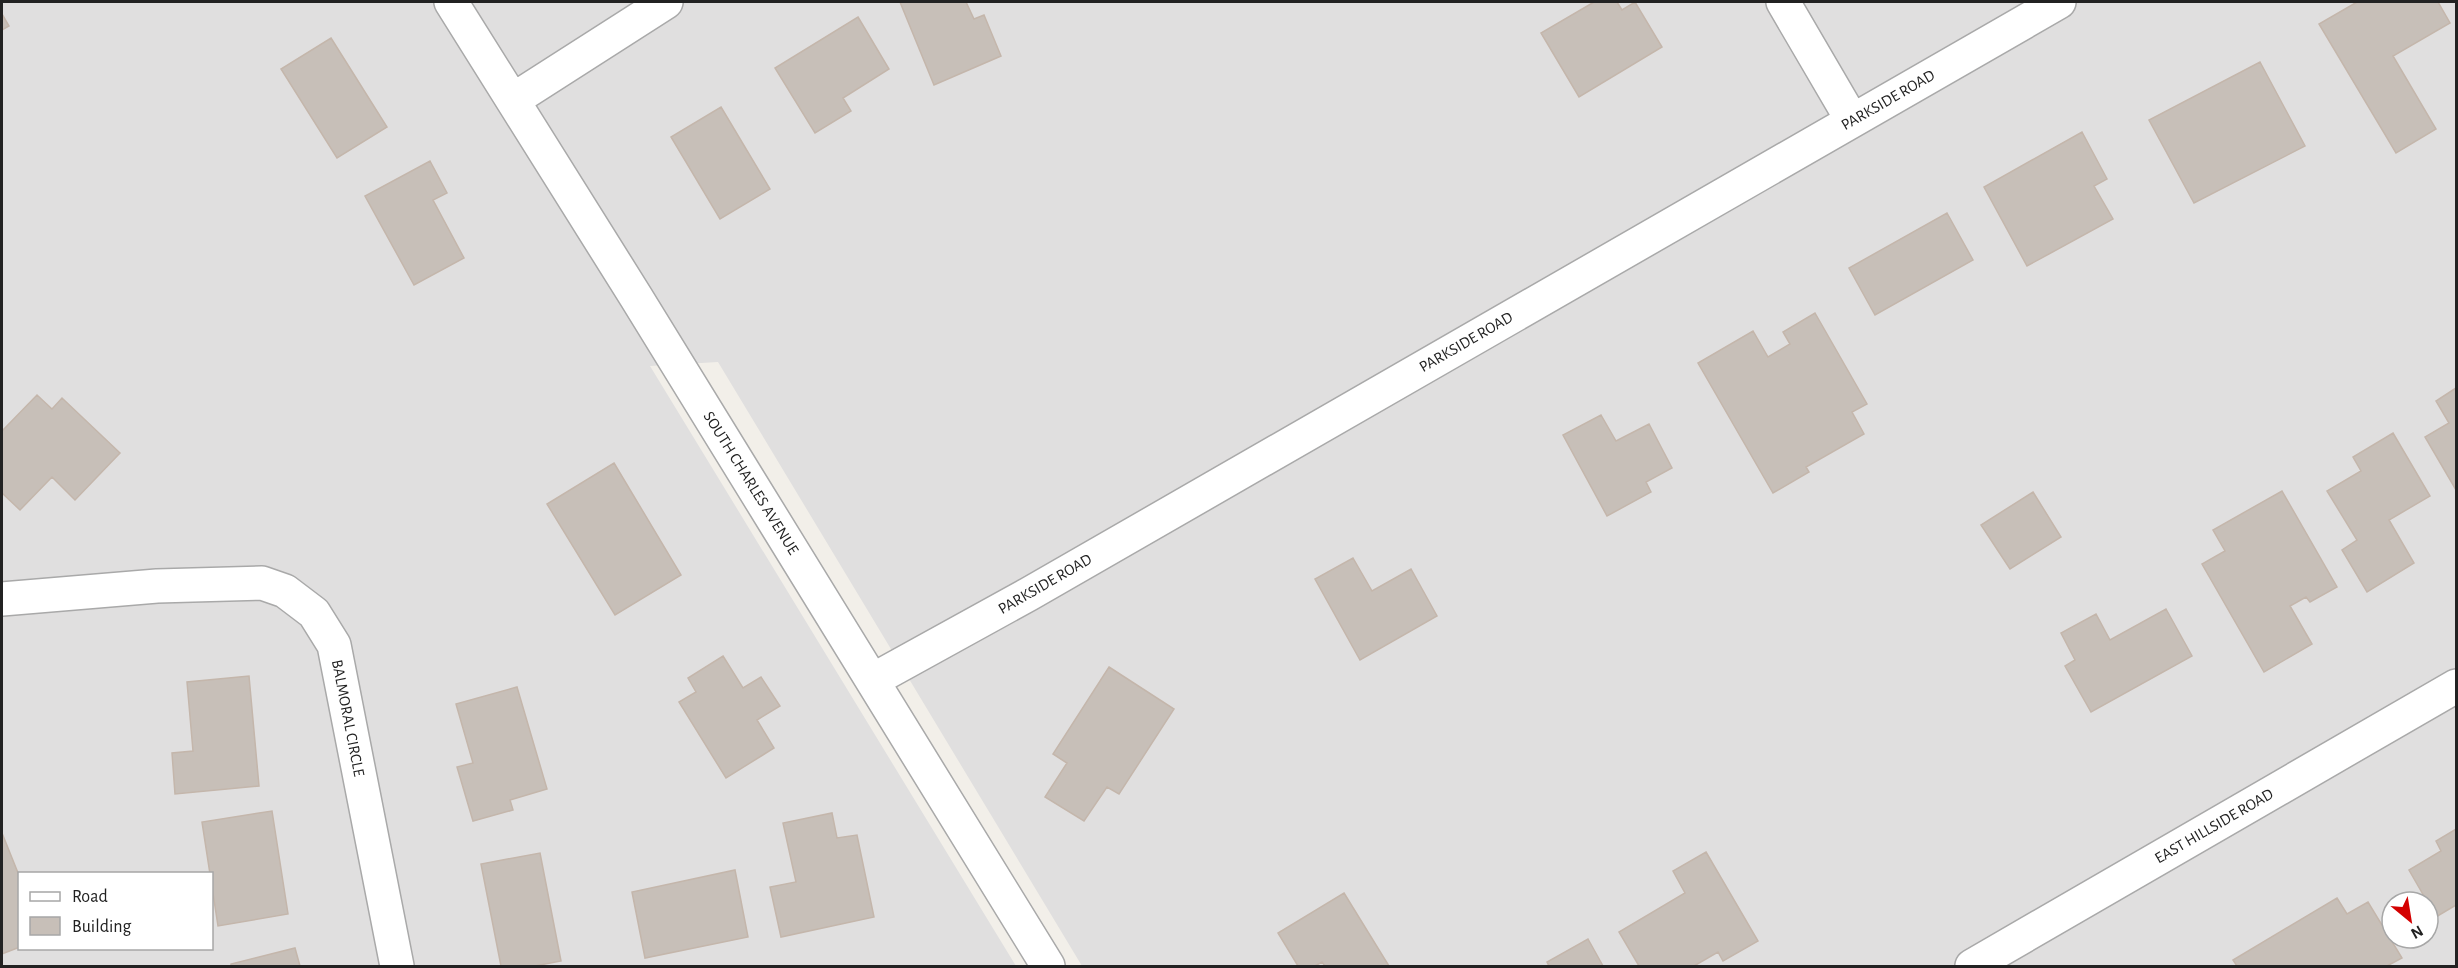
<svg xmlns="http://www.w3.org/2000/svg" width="2458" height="968" font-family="'Alegreya Sans',sans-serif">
<rect width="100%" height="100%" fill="#f2efe9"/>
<path fill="#e0dfdf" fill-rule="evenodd" d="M2 2H2456V966H1082L718 362 650 366 1016 966H2ZM20 874H212V948H20ZM2392 902H2428V938H2392Z"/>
<path fill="#c7bfb8" stroke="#c4b6ab" stroke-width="1.5" d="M900 2H966L974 19 984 15 1001 56 934 85Z
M1594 2H1617L1622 10 1635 2 1662 47 1579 97 1541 33Z
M2357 2H2438L2450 23 2393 56 2436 129 2396 153 2319 24Z
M2 14 9 26 2 30Z
M858 17 889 69 843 98 851 111 815 133 775 68Z
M331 38 387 127 337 158 281 69Z
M2260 62 2305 146 2194 203 2149 120Z
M721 107 770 189 720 219 671 137Z
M2082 132 2107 179 2094 186 2113 219 2027 266 1984 187Z
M430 161 447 193 433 200 464 258 414 285 365 196Z
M1947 213 1973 260 1875 315 1849 268Z
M1815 313 1867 404 1852 412 1864 434 1806 467 1809 472 1773 493 1698 363 1753 331 1768 357 1790 344 1783 332Z
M2456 388V490L2425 437 2449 423 2436 401Z
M37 395 52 409 62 398 120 453 75 500 52 477 20 510 2 493V431Z
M1601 415 1616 441 1649 424 1672 468 1646 482 1651 492 1607 516 1563 435Z
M2393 433 2430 496 2389 520 2414 563 2367 592 2342 550 2357 540 2327 491 2361 471 2353 457Z
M614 463 681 575 615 615 547 504Z
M2282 491 2337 587 2310 602 2306 597 2290 606 2312 644 2264 672 2202 564 2225 551 2213 530Z
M2033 492 2061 537 2010 569 1981 525Z
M1353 558 1372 591 1411 569 1437 616 1360 660 1315 579Z
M2166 609 2192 656 2091 712 2065 666 2075 660 2061 633 2096 614 2110 640Z
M723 656 743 688 761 677 780 706 757 720 774 748 726 778 679 702 696 692 688 678Z
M1109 667 1174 709 1119 794 1107 787 1084 821 1045 797 1067 763 1053 754Z
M249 676 259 786 175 794 172 753 193 751 187 682Z
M517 687 547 789 510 800 513 810 473 821 457 767 473 763 456 704Z
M272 811 288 914 218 926 202 822Z
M832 813 837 838 857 835 874 917 781 937 770 887 796 882 783 823Z
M2456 829V905L2436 917 2409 870 2441 851 2436 841Z
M2 833 20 878V947L2 954Z
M1706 852 1758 941 1723 961 1718 952 1694 966H1639L1619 932 1685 893 1673 871Z
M540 853 561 961 535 966H501L481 864Z
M735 870 748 937 645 958 632 892Z
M1344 893 1389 966H1325L1322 962 1315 966H1298L1278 933Z
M2337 898 2347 914 2368 902 2402 958 2387 966H2237L2233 960Z
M1588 939 1603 966H1549L1547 962Z
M295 948 300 966H231V964Z"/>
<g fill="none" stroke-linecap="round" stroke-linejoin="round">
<defs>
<path id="minor" d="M451 2 636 297 1048 966
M1783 2 1852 120
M513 100 666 2
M2 599 157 586 262 583 285 591 314 613 334 645 397 966
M873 680 1029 594 2059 2
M1972 966 2456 686"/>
</defs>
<use href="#minor" stroke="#a9a9a9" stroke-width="36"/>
<use href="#minor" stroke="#fff" stroke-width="33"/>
</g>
<g text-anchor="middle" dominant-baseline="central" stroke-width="4.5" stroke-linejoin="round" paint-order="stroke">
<g font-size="16" fill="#222" stroke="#fff">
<text transform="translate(1888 100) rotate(-30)">PARKSIDE ROAD</text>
<text transform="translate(1466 342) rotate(-30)">PARKSIDE ROAD</text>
<text transform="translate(751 483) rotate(58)">SOUTH CHARLES AVENUE</text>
<text transform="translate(1045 584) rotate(-30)">PARKSIDE ROAD</text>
<text transform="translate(348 718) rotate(79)">BALMORAL CIRCLE</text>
<text transform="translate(2214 826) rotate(-30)">EAST HILLSIDE ROAD</text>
</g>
</g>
<rect width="2458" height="968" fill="none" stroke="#222222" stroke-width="6"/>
<rect x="18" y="872" width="195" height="78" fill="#ffffff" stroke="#a7a7a7" stroke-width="1.5"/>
<rect x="30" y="892" width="30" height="9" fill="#ffffff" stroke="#a7a7a7" stroke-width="1.5"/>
<text x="72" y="902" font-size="18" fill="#222222">Road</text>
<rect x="30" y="917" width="30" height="18" fill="#c7bfb8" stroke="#a7a7a7" stroke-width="1.5"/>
<text x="72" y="932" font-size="18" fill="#222222">Building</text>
<g transform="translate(2410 920) rotate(150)"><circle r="28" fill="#ffffff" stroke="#a7a7a7" stroke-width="1.5"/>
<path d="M0-4.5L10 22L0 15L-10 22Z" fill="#d40000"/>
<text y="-9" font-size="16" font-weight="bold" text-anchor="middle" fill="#222222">N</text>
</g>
</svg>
